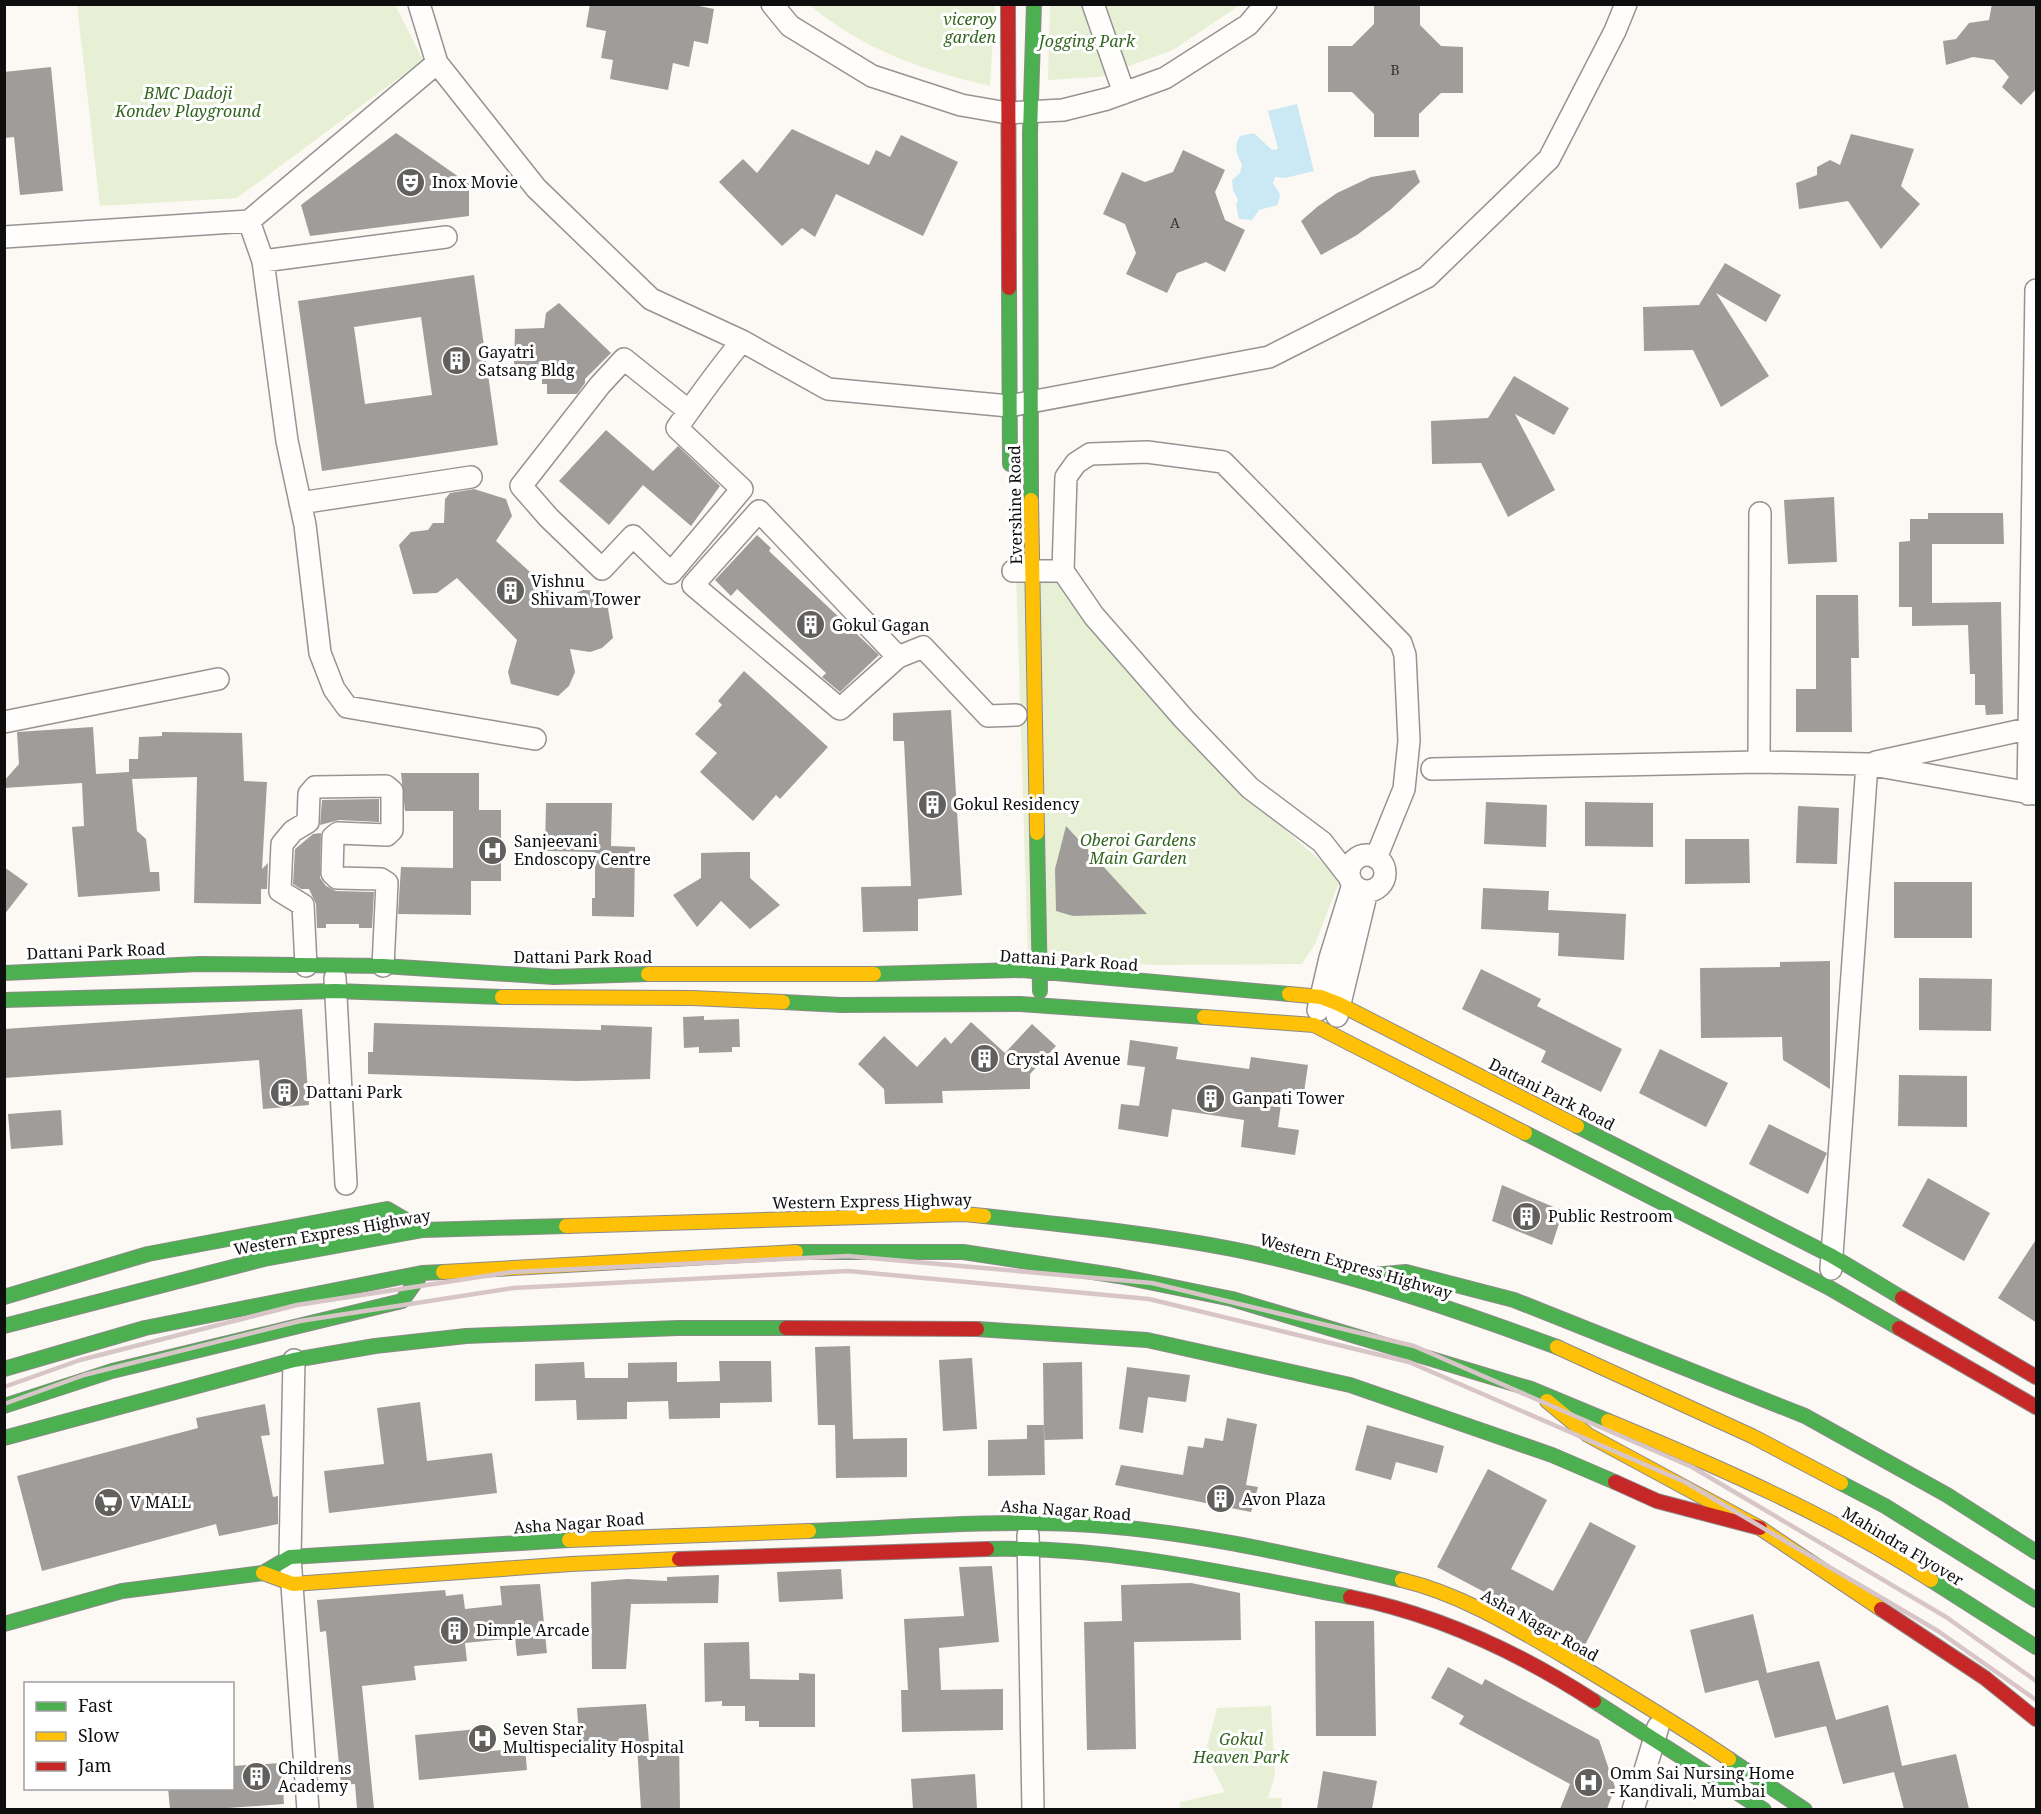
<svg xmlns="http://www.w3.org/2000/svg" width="2041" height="1814" font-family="'Noto Serif',serif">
<rect width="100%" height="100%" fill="#fcf9f4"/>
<path fill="#e7f0d4" d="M77 5H395L423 60 237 198 100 206Z
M810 5H995L990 86C925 71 861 49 810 5Z
M1050 5H1240L1173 50 1100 77 1048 80Z
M1016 571 1054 577C1143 683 1232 791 1341 877L1315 944 1302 964 1158 965 1028 960Z
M1271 1706 1275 1775 1268 1798H1282L1281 1809H1180V1802L1225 1792 1205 1754 1217 1708Z"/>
<path fill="#cbe9f5" d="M1297 104 1314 171 1285 178 1275 177 1273 184C1280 192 1282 195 1277 205L1259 210 1252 220 1239 219 1236 205 1238 200 1233 190 1232 180 1240 173 1242 165C1237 155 1233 147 1240 136L1254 133 1272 150 1278 149 1268 111Z"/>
<path fill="#9f9c99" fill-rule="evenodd" d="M590 4H689L714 9 708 44 694 41 689 67 673 63 668 90 610 79 613 60 601 58 606 31 586 27Z
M1374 4H1420V25L1441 46 1463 47V93H1441L1419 114V137H1374V114L1352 92H1328V46H1352L1374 24Z
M1992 4H2037V88L2021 105 2002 87 2009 77 1994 60 1973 57 1946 65 1943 41 1956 39 1969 23 1989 20Z
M51 67 63 191 20 195 14 137 4 138V72Z
M792 129 869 165 876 150 890 157 901 135 958 162 923 236 836 194 815 237 802 228 782 246 719 182 743 159 757 173Z
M396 133 469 184V216L310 236 301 205Z
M1851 134 1914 149 1901 186 1920 204 1881 249 1848 201 1799 209 1796 183 1817 175V167L1830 160 1840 165Z
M1183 150 1225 170 1215 192 1225 220 1245 230 1225 272 1206 262 1177 273 1167 293 1126 274 1136 253 1125 224 1103 214 1122 172 1145 182 1173 172Z
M1415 170 1420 182 1390 210 1357 235 1321 255 1301 221 1317 207 1337 193 1371 177Z
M1725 263 1781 295 1766 322 1716 293 1769 376 1721 407 1693 350 1644 351 1643 307 1699 305Z
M474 275 498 445 322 471 298 301ZM421 317 432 395 365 404 354 327Z
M559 303 611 353 585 379V383L577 394H547V384H542V367H514L515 329 544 328 546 313Z
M1514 376 1569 408 1554 435 1515 414 1555 490 1508 517 1481 463 1432 464 1431 421 1488 418Z
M606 430 653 471 678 446 720 486 691 526 643 485 609 525 559 481Z
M474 489 506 499 512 516 496 541 561 600 583 590 605 591 613 638 602 648 590 652 570 649 575 672 569 686 558 696 511 684 508 672 517 640 457 578 437 593 413 594 399 545 411 532 428 530 433 523H444L445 499 450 493Z
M1834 497 1837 562 1788 564 1784 500Z
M1928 513H2003L2004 544H1932V603L2001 602 2003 714 1986 715 1985 705H1975V674H1970L1968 625 1912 626V607H1899V542L1910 541V519H1928Z
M757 535 771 548 769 551 879 655 840 692 822 677 826 673 737 589 731 596 715 580Z
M1816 595H1858L1859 658H1851L1852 732H1796V689H1816Z
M744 671 828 747 780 799 776 795 753 821 700 772 717 753 695 734 722 705 718 701Z
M951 710 962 895 918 899V931L863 932 861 887 911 886 904 741H893V713Z
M93 727 96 774 129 772V759H138L139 737 162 736V732L242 733 244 781 267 782 262 869 268 863 267 889H261V904L194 903 197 777 132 779 137 831 146 839 150 872H159L160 891 78 897 72 827 84 826 82 783 4 788V781L19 764 17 732Z
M401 773H479V810H501V881H471V915L398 914 401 867 453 868V811H405Z
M379 799V822L339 820 320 825 322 800Z
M1486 802 1547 805 1546 847 1484 844Z
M1585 802 1653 803V847L1585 846Z
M546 803H612L611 846 635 847 634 917 592 916V898H595V852L545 851Z
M1798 806 1839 808 1837 864 1796 863Z
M1066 826 1147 914 1073 916 1056 911 1055 869Z
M321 833 320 878 326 886 336 891 374 892 372 928H359V924H326V928H317L316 904 309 889H301L293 884 295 849 313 834Z
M1685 839H1749L1750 883 1685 884Z
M738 852H750V878L780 905 750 929 721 901 697 927 673 895 701 878V853Z
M4 867 28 884 4 915Z
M1894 882H1972V938H1894Z
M1483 888 1549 891 1548 910 1626 914 1624 960 1558 956 1559 933 1481 929Z
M1830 961V1089L1783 1060 1782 1037 1701 1038 1700 968 1780 967V962Z
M1481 969 1541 999 1537 1006 1622 1049 1601 1092 1541 1062 1546 1051 1462 1009Z
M1919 978 1992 979 1991 1031 1919 1030Z
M302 1009 309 1105 263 1109 259 1060 4 1078V1029Z
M704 1016V1020L739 1019 740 1047H732V1052L699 1053V1047L684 1048 683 1017Z
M971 1022 1005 1053 1032 1024 1056 1046 1030 1074V1089L942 1091 943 1103 885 1104 884 1089 858 1064 884 1036 917 1067 945 1037 951 1044Z
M374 1023 601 1030V1025L652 1027 650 1079 577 1081 368 1074V1052H373Z
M1130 1040 1178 1047 1176 1059 1249 1069 1251 1057 1308 1065 1304 1092 1283 1089 1278 1127 1299 1130 1295 1155 1241 1147 1244 1120 1172 1109 1168 1137 1118 1129 1121 1104 1139 1106 1145 1067 1127 1065Z
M1660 1049 1728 1083 1706 1127 1639 1093Z
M1899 1075 1967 1076V1127L1898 1126Z
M61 1110 63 1145 11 1149 8 1114Z
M1769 1124 1827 1153 1808 1194 1749 1164Z
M1928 1178 1990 1213 1964 1261 1902 1226Z
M1502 1185 1563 1211 1552 1245 1492 1221Z
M2037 1238V1323L1998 1298Z
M850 1346 853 1439 907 1438V1477L836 1478 835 1425H818L815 1347Z
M972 1358 977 1429 943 1431 939 1360Z
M719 1361H771L772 1402 720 1403V1418L669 1419 668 1401 627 1402V1419L577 1420 576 1400 535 1401V1364L584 1362 585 1378H628V1363L677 1362V1382L720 1381Z
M1082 1362 1083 1439 1044 1440 1043 1363Z
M1127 1367 1190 1375 1186 1402 1148 1397 1143 1433 1119 1429Z
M420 1402 427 1461 492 1453 497 1493 329 1513 324 1471 384 1464 377 1408Z
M265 1404 270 1435 261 1436 273 1497 278 1496V1524L219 1536 216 1524 42 1571 17 1476 198 1428 196 1418Z
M1227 1418 1257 1424 1246 1485 1258 1487 1251 1512 1115 1485 1121 1465 1183 1475 1188 1446 1203 1448 1205 1438 1223 1441Z
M1027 1425H1044L1045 1475 988 1476V1440L1027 1439Z
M1367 1425 1444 1446 1437 1473 1396 1462 1391 1480 1355 1470Z
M1488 1469 1547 1500 1511 1569 1553 1591 1590 1522 1636 1546 1585 1645 1437 1567Z
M992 1566 999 1642 939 1648 941 1690 1003 1689V1730L902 1732 901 1690H908L904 1619 964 1616 959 1567Z
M841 1569 843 1599 779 1602 777 1572Z
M719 1575 718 1603 631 1604 626 1669H592L591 1582 627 1579 667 1581V1577Z
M1191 1583 1240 1593 1241 1640 1134 1642 1136 1749 1087 1750 1084 1622 1122 1621 1121 1585Z
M540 1584 547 1653 517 1656 515 1638 465 1643 467 1661 414 1666 416 1680 362 1686 374 1809H357L355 1784 341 1785 326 1631 320 1632 317 1600 445 1590 446 1596 463 1594 465 1609 502 1605 500 1586Z
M1753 1614 1767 1673 1819 1661 1836 1720 1888 1705 1902 1766 1956 1754 1969 1809H1904L1894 1772 1843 1784 1826 1726 1775 1738 1758 1680 1705 1693 1690 1630Z
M1315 1621H1374L1376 1736H1316Z
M749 1642 750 1679 799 1680V1673L815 1674V1727H759V1721H745V1706H722V1701L705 1702 704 1643Z
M1448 1667 1482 1685 1485 1679 1599 1740 1615 1787 1607 1809H1560L1570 1784 1459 1724 1464 1716 1431 1698Z
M646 1704 649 1743 679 1741 680 1809H641L637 1746 580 1749 577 1708Z
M489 1728 491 1751 525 1748 527 1770 419 1780 415 1735Z
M281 1763 284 1804 214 1809H170L168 1788H232V1766Z
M1323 1771 1377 1781 1372 1809H1317Z
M975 1774 977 1809H913L911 1779Z"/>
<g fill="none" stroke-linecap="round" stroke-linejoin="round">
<defs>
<path id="street" d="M419 4 437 63 536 188 651 299 742 341 828 389 1009 406 1269 357 1427 277 1549 159 1615 31 1626 4
M772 4 790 26 872 76 961 105 1007 113 1063 110 1107 99 1165 78 1248 25 1266 4
M1093 4 1124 93
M249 221 437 63
M4 237 249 221 263 261 287 441 305 525 320 653 334 689 347 707 535 739
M263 261 446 237
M689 411 624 359 600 385 521 486 549 518 602 569 633 536 671 573 742 489 677 428C698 398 719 369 742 341
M300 503 471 477
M759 511 898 657 840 709 693 585Z
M1013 571H1063
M898 657 923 647 988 716 1016 715
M4 722 218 679
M1759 762 1760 513
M1876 762 2036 727
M1432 769 1759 762 1867 764 2036 794
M2028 794 2036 290
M1349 873a18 18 0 1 1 36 0a18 18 0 1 1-36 0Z
M1350 878 1322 842 1250 788 1184 719 1094 616 1063 571 1066 477 1076 463 1090 454 1147 452 1223 462 1401 643 1405 655 1409 741 1404 789 1376 858
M306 966 303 905 280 891 282 844 293 831 308 822 309 794 315 787 386 786 392 791V830L387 835 338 833 333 837 332 873 337 878 381 879 387 883 383 966
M335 978 346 1184
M1318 1010 1330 958 1353 884
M1337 1016 1367 891
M1831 1269 1867 764
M294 1360 290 1557 308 1810
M1028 1535 1033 1810
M1633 1810 1658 1727"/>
<path id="fast" d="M1009 288 1010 464
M1031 500 1030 133 1034 4
M1037 833 1040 991
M4 973 200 964 383 966 554 977 648 974
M874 974 1022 970 1289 994
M4 1000 335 991 502 997
M783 1002 841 1005 1020 1004 1204 1017
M1577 1126 1832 1256 1902 1298
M1525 1133 1828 1287 1899 1328
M984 1216C1067 1225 1150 1233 1232 1249 1343 1271 1451 1308 1557 1347
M796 1252H963L1119 1276 1232 1299 1531 1389 1608 1421
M1351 1277 1406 1272 1514 1300 1805 1416 1947 1495 2036 1552
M4 1297 148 1254 387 1209 423 1230
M4 1326 264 1259 423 1230 566 1226
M977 1329 1147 1340 1350 1385 1552 1455 1615 1482
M4 1369 145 1328 422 1273 443 1272
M4 1406 112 1371 402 1301 422 1273
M4 1438 294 1360 375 1346 466 1336 678 1328H786
M1841 1483 1885 1506 2036 1600
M809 1531C897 1528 985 1520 1074 1524 1184 1529 1294 1555 1402 1580
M987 1549C1110 1546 1230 1574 1350 1597
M1931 1580 2036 1647
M4 1624 122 1591 263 1573 290 1557 569 1540
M1594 1701 1764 1810
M1729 1759 1805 1810"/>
<path id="slow" d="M1031 500 1037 833
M648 974H874
M1289 994 1321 997 1339 1004 1577 1126
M502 997 692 998 783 1002
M1204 1017 1314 1025 1525 1133
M566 1226 964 1214 984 1216
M443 1272 796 1252
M1557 1347 1752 1436 1841 1483
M1547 1401 1588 1435 1760 1528 1881 1609
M1608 1421C1719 1467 1829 1515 1931 1580
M569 1540 809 1531
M263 1573 293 1584 571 1564 679 1559
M1402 1580C1460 1594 1511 1625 1562 1655 1619 1689 1674 1722 1729 1759"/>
<path id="jam" d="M1008 4 1009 288
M1902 1298 2036 1377
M786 1328 977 1329
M1899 1328 2036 1407
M1615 1482 1657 1501 1760 1528
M679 1559 987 1549
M1350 1597C1436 1614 1520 1653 1594 1701
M1881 1609 1985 1678 2036 1719"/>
</defs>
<use href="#street" stroke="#959492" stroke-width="24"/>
<use href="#fast" stroke="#8c8a88" stroke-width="16"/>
<use href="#slow" stroke="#8c8a88" stroke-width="16"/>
<use href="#jam" stroke="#8c8a88" stroke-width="16"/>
<use href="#street" stroke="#fffefd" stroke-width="21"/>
<use href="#fast" stroke="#4caf50" stroke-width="14"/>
<use href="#slow" stroke="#ffc107" stroke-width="14"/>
<use href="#jam" stroke="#c62828" stroke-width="14"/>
<path stroke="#d7c5c7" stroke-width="4.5" d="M4 1387 80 1360 297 1305 511 1272 848 1256 1152 1283 1414 1346 1692 1467 1946 1617 2036 1681
M4 1404 84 1375 300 1321 513 1288 848 1271 1149 1299 1409 1362 1685 1482 1938 1631 2036 1700"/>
</g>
<defs>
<symbol id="theatre-disc" viewBox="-11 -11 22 22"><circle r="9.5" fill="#61605e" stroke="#fff"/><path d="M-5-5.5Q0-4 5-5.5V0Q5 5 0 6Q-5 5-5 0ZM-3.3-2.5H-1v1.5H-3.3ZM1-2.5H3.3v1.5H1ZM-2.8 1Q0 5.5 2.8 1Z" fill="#fff"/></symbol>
<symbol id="building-disc" viewBox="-11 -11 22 22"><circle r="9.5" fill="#61605e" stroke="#fff"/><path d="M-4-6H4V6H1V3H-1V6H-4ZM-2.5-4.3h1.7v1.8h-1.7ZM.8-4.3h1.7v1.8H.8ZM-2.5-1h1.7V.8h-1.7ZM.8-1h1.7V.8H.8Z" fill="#fff"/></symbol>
<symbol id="hospital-disc" viewBox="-11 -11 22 22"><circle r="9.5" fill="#61605e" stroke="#fff"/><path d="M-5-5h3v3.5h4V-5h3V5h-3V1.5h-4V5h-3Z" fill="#fff"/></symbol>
<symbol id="supermarket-disc" viewBox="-11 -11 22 22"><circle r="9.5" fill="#61605e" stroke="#fff"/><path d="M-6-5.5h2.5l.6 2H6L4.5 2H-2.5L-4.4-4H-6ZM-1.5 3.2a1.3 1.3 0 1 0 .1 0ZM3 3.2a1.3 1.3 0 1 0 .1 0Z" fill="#fff"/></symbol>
</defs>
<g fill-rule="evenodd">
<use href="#theatre-disc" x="394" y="166" width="33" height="33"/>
<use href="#building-disc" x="440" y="344" width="33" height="33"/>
<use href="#building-disc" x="494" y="574" width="33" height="33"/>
<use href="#building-disc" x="794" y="608" width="33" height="33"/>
<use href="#building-disc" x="916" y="788" width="33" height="33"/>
<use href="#hospital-disc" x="476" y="834" width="33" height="33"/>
<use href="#building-disc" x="968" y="1042" width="33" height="33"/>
<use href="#building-disc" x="268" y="1076" width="33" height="33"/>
<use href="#building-disc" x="1194" y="1082" width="33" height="33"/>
<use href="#building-disc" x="1510" y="1200" width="33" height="33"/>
<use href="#building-disc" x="1204" y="1482" width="33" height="33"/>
<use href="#supermarket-disc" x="92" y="1486" width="33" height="33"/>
<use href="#building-disc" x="438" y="1614" width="33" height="33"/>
<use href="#hospital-disc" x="466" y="1722" width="33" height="33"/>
<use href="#building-disc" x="240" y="1760" width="33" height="33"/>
<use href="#hospital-disc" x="1572" y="1766" width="33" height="33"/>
</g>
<g text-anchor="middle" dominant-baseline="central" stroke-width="6" stroke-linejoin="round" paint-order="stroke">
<g font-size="14" fill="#323231">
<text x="1395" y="69">B</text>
<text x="1175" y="222">A</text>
</g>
<g font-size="16" font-style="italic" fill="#346520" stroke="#fff">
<text x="970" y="19">viceroy<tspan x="970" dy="18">garden</tspan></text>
<text x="1087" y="41">Jogging Park</text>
<text x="188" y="93">BMC Dadoji<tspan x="188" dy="18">Kondev Playground</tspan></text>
<text x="1138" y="840">Oberoi Gardens<tspan x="1138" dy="18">Main Garden</tspan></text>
<text x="1241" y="1739">Gokul<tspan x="1241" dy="18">Heaven Park</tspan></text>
</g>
<g font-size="16" fill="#0e0e0e" stroke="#fff" text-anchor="start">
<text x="432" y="182">Inox Movie</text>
<text x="478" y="352">Gayatri<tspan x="478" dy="18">Satsang Bldg</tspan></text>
<text x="531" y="581">Vishnu<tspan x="531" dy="18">Shivam Tower</tspan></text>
<text x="832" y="625">Gokul Gagan</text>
<text x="953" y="804">Gokul Residency</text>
<text x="514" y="841">Sanjeevani<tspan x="514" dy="18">Endoscopy Centre</tspan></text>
<text x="1006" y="1059">Crystal Avenue</text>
<text x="306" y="1092">Dattani Park</text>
<text x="1232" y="1098">Ganpati Tower</text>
<text x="1548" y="1216">Public Restroom</text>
<text x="1242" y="1499">Avon Plaza</text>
<text x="130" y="1502">V MALL</text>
<text x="476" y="1630">Dimple Arcade</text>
<text x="503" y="1729">Seven Star<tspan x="503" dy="18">Multispeciality Hospital</tspan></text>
<text x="278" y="1768">Childrens<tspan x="278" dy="18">Academy</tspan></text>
<text x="1610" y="1773">Omm Sai Nursing Home<tspan x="1610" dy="18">- Kandivali, Mumbai</tspan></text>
</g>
<g font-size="16" fill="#0e0e0e" stroke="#fff">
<text transform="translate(1015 505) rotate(-91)">Evershine Road</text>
<text transform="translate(96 951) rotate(-2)">Dattani Park Road</text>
<text x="583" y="957">Dattani Park Road</text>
<text transform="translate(1069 960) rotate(4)">Dattani Park Road</text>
<text transform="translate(1552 1094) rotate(27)">Dattani Park Road</text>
<text transform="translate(872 1201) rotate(-1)">Western Express Highway</text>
<text transform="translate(332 1232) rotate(-10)">Western Express Highway</text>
<text transform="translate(1356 1266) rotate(16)">Western Express Highway</text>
<text transform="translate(1066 1510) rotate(4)">Asha Nagar Road</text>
<text transform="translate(579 1523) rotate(-4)">Asha Nagar Road</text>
<text transform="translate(1903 1546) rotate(31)">Mahindra Flyover</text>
<text transform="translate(1540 1625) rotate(29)">Asha Nagar Road</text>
</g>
</g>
<rect width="2041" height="1814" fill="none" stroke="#0e0e0e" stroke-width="12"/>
<rect x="24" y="1682" width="210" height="108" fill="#ffffff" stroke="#9f9f9f" stroke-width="1.5"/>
<rect x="36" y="1702" width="30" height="9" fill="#4caf50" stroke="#9f9f9f" stroke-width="1.5"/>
<text x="78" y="1712" font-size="18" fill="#0e0e0e">Fast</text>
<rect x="36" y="1732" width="30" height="9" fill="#ffc107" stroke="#9f9f9f" stroke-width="1.5"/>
<text x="78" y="1742" font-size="18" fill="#0e0e0e">Slow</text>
<rect x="36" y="1762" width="30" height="9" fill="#c62828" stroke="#9f9f9f" stroke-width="1.5"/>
<text x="78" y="1772" font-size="18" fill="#0e0e0e">Jam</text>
</svg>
